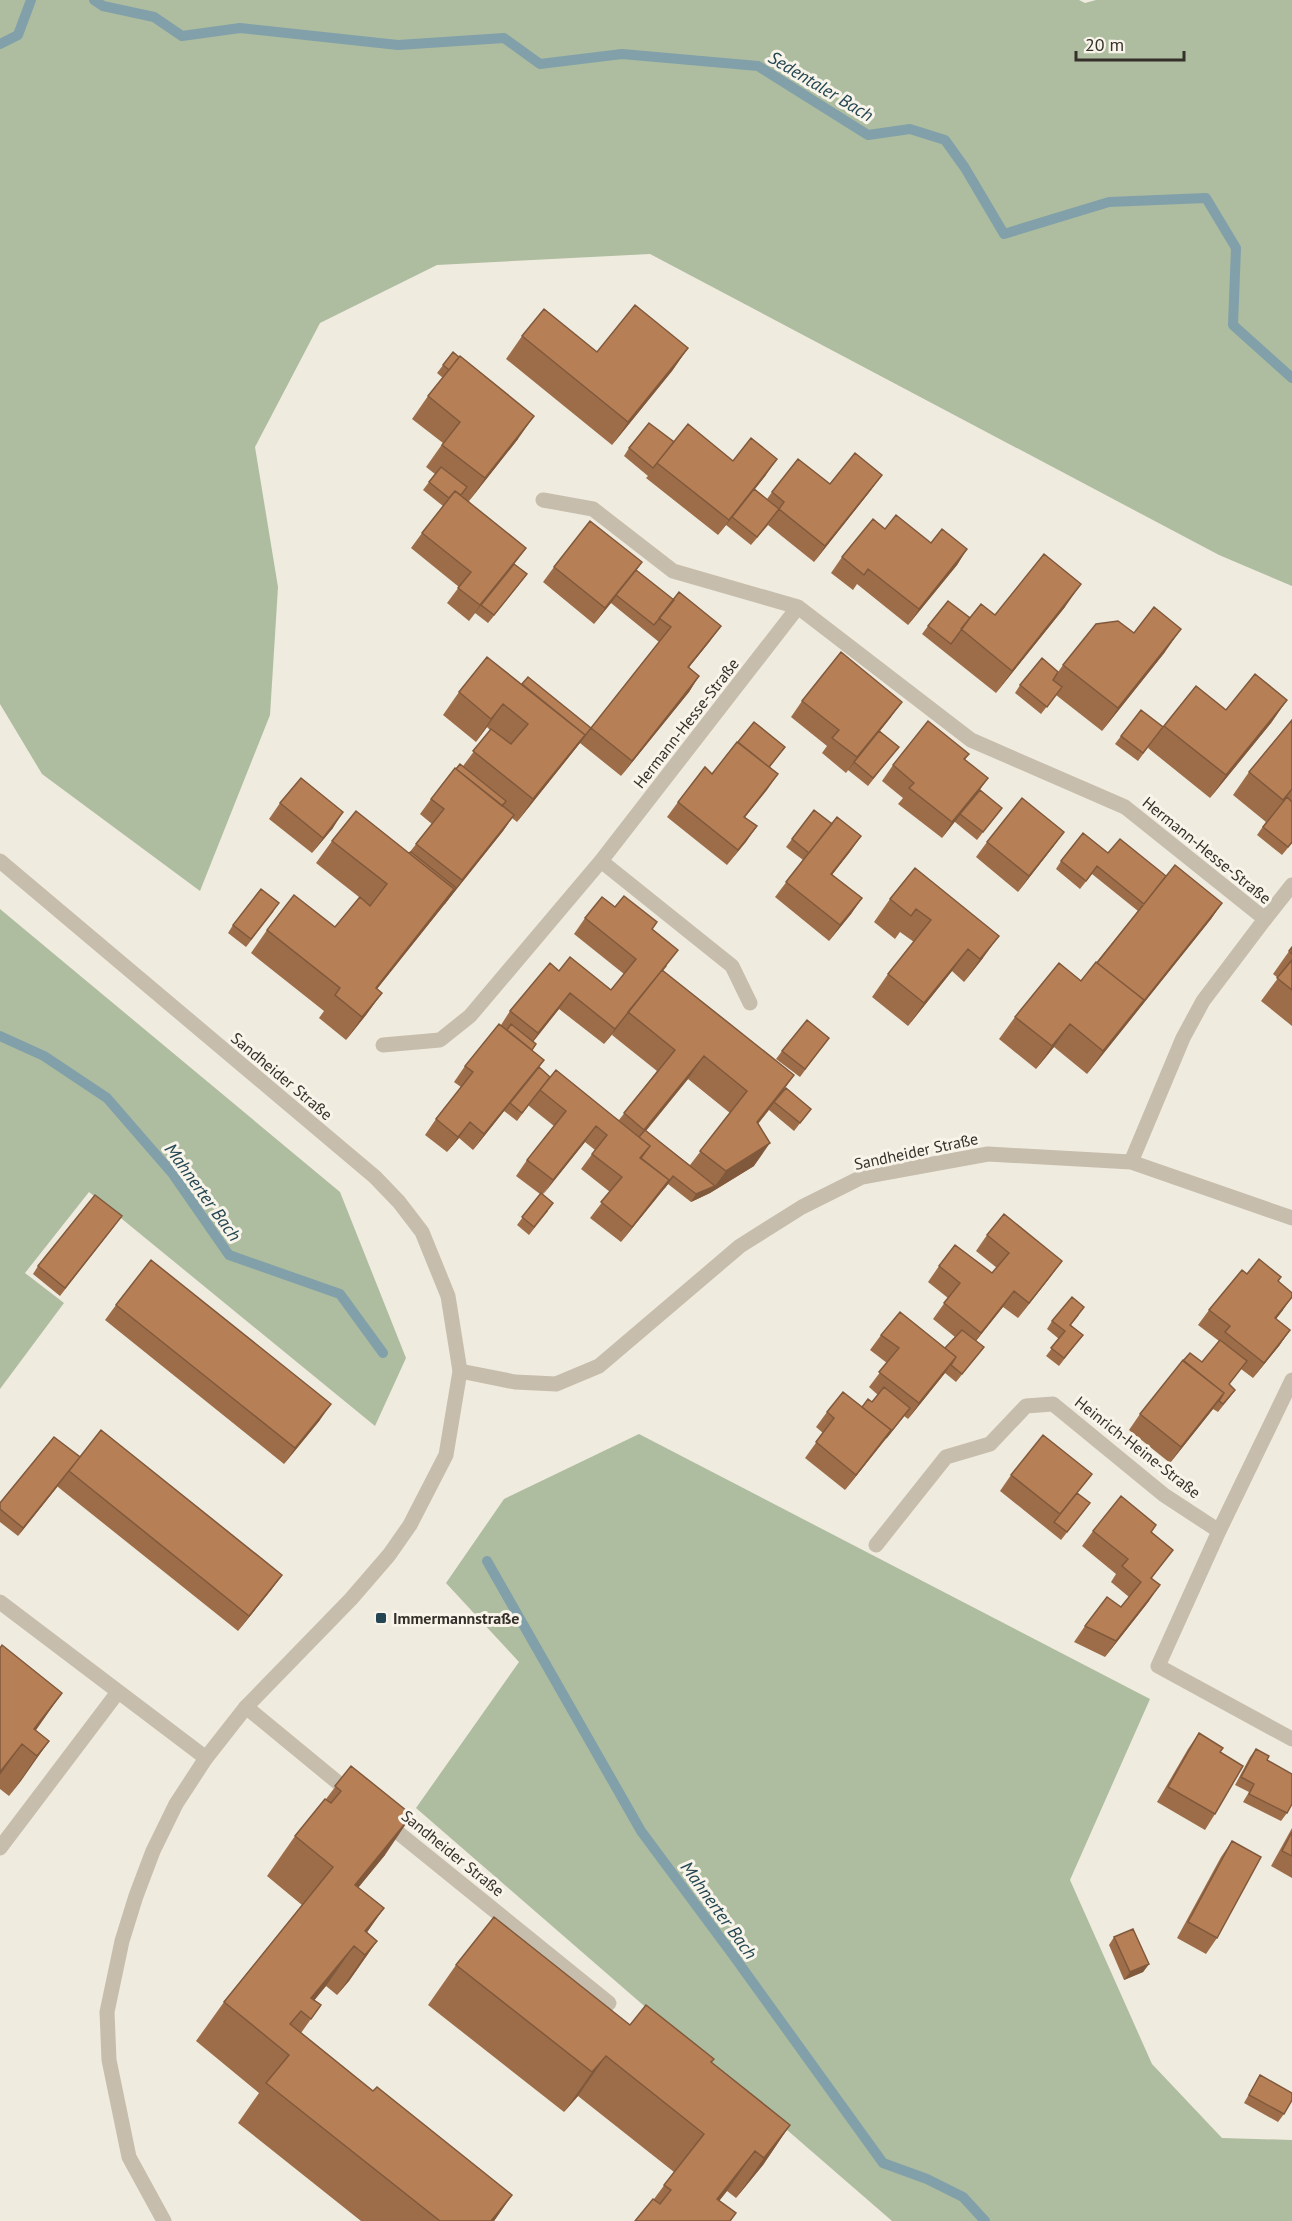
<svg xmlns="http://www.w3.org/2000/svg" width="1292" height="2221" font-family="'PT Sans',sans-serif">
<rect width="100%" height="100%" fill="#f0ebdf"/>
<path fill="#aebda0" d="M0 0H1079L1085 3 1096 0H1292V586L1219 555 650 254 437 265 320 323 255 447 278 587 270 715 200 891 42 774 0 704Z
M0 909 340 1192 406 1358 375 1426 89 1192 25 1273 64 1303 0 1389Z
M639 1434 1150 1699 1070 1880 1152 2064 1222 2138 1292 2140V2221H892L416 1808 519 1662 446 1583 504 1499Z"/>
<g fill="none" stroke-linecap="round" stroke-linejoin="round">
<path stroke="#81a0a9" stroke-width="10" d="M94 0 103 6 154 17 182 36 240 28 398 45 504 38 540 64 622 54 758 66 868 135 910 129 945 140 965 168 1004 234 1109 202 1206 198 1236 248 1233 325 1292 378
M0 44 18 35 31 0
M0 1036 44 1056 107 1098 172 1173 229 1255 340 1294 383 1353
M487 1561 641 1831 733 1955 883 2163 927 2179 963 2197 985 2221"/>
<path stroke="#c6bdac" stroke-width="15" d="M1265 919 1292 885"/>
<path stroke="#c6bdac" stroke-width="15" d="M543 500 593 509 673 571 798 607 971 740 1125 807 1265 919 1203 1001 1183 1038 1131 1162
M601 861 732 966 750 1003
M383 1045 440 1040 470 1016 601 861 798 607
M460 1371 515 1382 556 1384 599 1366 740 1246 802 1207 862 1177 988 1154 1131 1162 1292 1218
M1292 1380 1219 1531 1158 1666 1292 1739
M876 1545 946 1457 990 1444 1026 1406 1053 1404 1164 1495 1219 1531
M0 1602 206 1758
M246 1707 353 1795
M385 1822 609 2003
M0 1848 118 1692"/>
<path stroke="#c6bdac" stroke-width="15" d="M0 861 375 1177 399 1202 422 1232 448 1296 460 1371 446 1455 410 1525 389 1555 351 1599 246 1707 206 1758 176 1804 153 1851 136 1896 122 1941 107 2012 109 2060 129 2157 164 2221"/>
</g>
<path fill="#9d6d49" fill-rule="evenodd" d="M522 336 597 352 688 348 672 371 612 445 506 359Z
M453 352 518 439 469 501 514 565 527 574 488 623 475 613 469 621 447 603 459 587 411 548 422 533 443 506 423 490 435 474 426 467 443 443 412 419 428 396 443 378 437 373Z
M674 442 733 461 766 475 755 489 767 499 772 492 830 484 871 490 814 562 768 525 769 524 751 545 726 525 718 535 646 478 648 476 624 456 629 448Z
M885 529 931 543 967 549 957 565 908 625 857 584 853 590 831 573 842 557Z
M642 562 636 570 710 641 689 667 699 676 689 692 621 776 580 743 517 822 512 818 503 831 377 989 382 993 366 1015 346 1040 319 1018 324 1011 251 953 267 930 335 927 359 897 316 863 332 841 409 853 432 824 420 814 431 799 463 766 490 730 487 727 476 742 443 715 459 692 522 684 591 728 659 642 611 603 594 624 543 582 554 567Z
M1065 607 996 693 922 634 928 626 970 618Z
M1134 633 1165 652 1102 731 1056 695 1041 714 1015 693 1020 685 1058 672 1063 665Z
M1196 686 1226 710 1287 700 1271 723 1210 798 1148 748 1149 746 1138 761 1115 744 1121 736 1163 727Z
M802 701 891 717 880 731 899 747 868 786 848 770 846 773 822 753 827 746 791 717Z
M1292 720V843L1282 855 1257 835 1266 822 1233 795 1249 772Z
M785 747 770 767 778 774 745 817 757 826 727 865 667 817 678 802 712 774Z
M969 754 965 760 980 790 1002 808 977 840 955 822V821L942 838 898 804 903 798 882 781 893 765Z
M280 803 333 828 312 853 269 819Z
M832 824 861 836 832 875 862 898 851 914 829 941 775 897 803 860 786 847 792 839Z
M1064 832 1053 847 1018 892 976 857 987 842Z
M1108 853 1166 876 1222 903 1211 919 1087 1074 1054 1047 1036 1069 999 1039 1015 1017 1081 981 1138 911 1092 874 1080 889 1056 869 1061 861Z
M915 868 983 958 964 982 952 971 908 1026 872 997 888 974 914 942 900 932 895 939 874 922 890 899Z
M615 907 652 929 667 966 663 971 781 1094 811 1109 794 1131 769 1110 758 1124 754 1166 710 1193 691 1202 668 1184 621 1242 590 1218 610 1192 581 1169 595 1150 585 1142 542 1195 548 1211 529 1235 517 1225 540 1194 516 1176 527 1160 554 1126 529 1106V1105L517 1121 504 1111 473 1150 459 1138 447 1152 425 1135 436 1119 461 1087 454 1082 465 1066 501 1025 510 1011 559 971 611 990 624 974 574 934 585 918ZM559 1009 604 1044 614 1032 612 1035 657 1071 619 1120 550 1077 539 1067 544 1060 532 1050 536 1044 533 1042ZM688 1079 730 1113 690 1165 646 1131Z
M274 911 246 947 228 933 233 925Z
M1292 947V1026L1261 1001 1278 978 1273 974Z
M829 1038 800 1077 776 1059 782 1051Z
M116 1224 60 1296 33 1274 38 1266Z
M987 1235 1051 1276 1018 1318 1003 1307 976 1341 984 1347 956 1382 945 1373 908 1419 904 1416 845 1490 805 1458 823 1433 816 1427 827 1412 862 1407 872 1402 878 1395 869 1387 887 1363 870 1350 881 1335 945 1348 955 1337 933 1319 948 1298 928 1282 939 1266 992 1273 997 1268 976 1251Z
M1247 1274 1278 1281 1283 1310 1276 1319 1290 1330 1279 1346 1253 1378 1241 1369 1229 1384 1235 1390 1230 1397 1218 1412 1213 1409 1170 1463 1129 1430 1140 1414 1183 1361 1202 1362 1219 1341 1198 1325 1209 1310Z
M116 1305 320 1420 284 1464 105 1320Z
M1079 1315 1071 1325 1083 1335 1059 1366 1046 1356 1059 1339 1047 1329 1052 1321Z
M80 1457 282 1575 271 1590 238 1631 58 1487V1486L18 1536 0 1522V1503Z
M1011 1475 1077 1494 1084 1511 1061 1540 1000 1491Z
M1093 1531 1152 1532 1173 1550 1152 1578 1149 1601 1105 1657 1074 1642 1085 1626 1121 1607 1129 1597 1111 1582 1116 1574 1082 1546Z
M0 1648 36 1731 49 1741 9 1796 0 1789Z
M1199 1733 1220 1752 1215 1814 1205 1830 1157 1802 1188 1749Z
M1256 1749 1267 1760 1287 1813 1281 1821 1243 1802 1249 1792 1235 1785 1250 1757Z
M351 1766 385 1855 358 1887 384 1908 367 1932 377 1941 349 1981 337 1995 326 1986 314 2000 321 2005 301 2033 373 2091 512 2195 494 2221H361L238 2123 259 2093 196 2041 224 2002 302 1905 267 1876 295 1836 326 1799Z
M1292 1828V1878L1271 1866Z
M1232 1841 1217 1938 1206 1954 1177 1938 1221 1857Z
M1114 1937 1149 1964 1143 1972 1124 1980 1109 1945Z
M456 1965 630 2025 711 2062 790 2125 763 2165 736 2198 727 2191 719 2201 736 2213 730 2221H635L654 2199 674 2172 578 2096 564 2112 428 2005Z
M1260 2075 1284 2114 1278 2122 1244 2103Z"/>
<path fill="#80593c" d="M688 348 672 371 612 445 628 422Z
M534 416 518 439 469 501 485 478Z
M777 459 766 475 718 535 729 520Z
M882 475 871 490 814 562 825 546Z
M526 548 515 563 482 605H481L469 621 480 605Z
M967 549 957 565 908 625 919 609Z
M642 562 631 578 594 624 605 608Z
M527 574 521 582 488 623 494 615Z
M1081 584 1065 607 996 693 1012 671Z
M721 626 710 641 677 682 688 667Z
M1181 629 1165 652 1102 731 1118 708Z
M699 676 689 692 621 776 632 761Z
M1287 700 1271 723 1210 798 1226 775Z
M902 702 891 717 846 773 857 757Z
M503 704 487 727 476 742 491 719Z
M591 728 580 743 517 822 533 799Z
M778 774 767 790 733 832 744 817Z
M988 778 977 794 942 838 952 822Z
M343 812 333 828 312 853 323 838Z
M514 815 503 831 360 1010 376 988Z
M757 826 746 842 727 865 738 850Z
M1064 832 1053 847 1018 892 1029 876Z
M861 836 850 852 820 890 831 874Z
M862 898 851 914 829 941 840 925Z
M1222 903 1211 919 1087 1074 1103 1051Z
M999 936 983 958 964 982 980 959Z
M968 949 952 971 908 1026 924 1003Z
M382 993 366 1015 346 1040 362 1017Z
M570 993 559 1009 527 1049 538 1033Z
M625 1016 614 1032 604 1044 615 1029Z
M1070 1024 1054 1047 1036 1069 1052 1046Z
M704 1056 688 1079 634 1145 644 1130Z
M544 1060 533 1075 473 1150 484 1134Z
M794 1075 778 1098 741 1145 757 1122Z
M470 1122 459 1138 447 1152 458 1137Z
M596 1126 585 1142 542 1196 553 1180Z
M770 1143 754 1166 710 1193 691 1202 696 1194 715 1186 726 1171Z
M673 1176 668 1184 621 1242 632 1227Z
M1062 1261 1051 1276 1018 1318 1029 1303Z
M1014 1291 1003 1307 970 1348 981 1333Z
M1292 1297 1283 1310 1264 1334 1275 1318Z
M1290 1330 1279 1346 1253 1378 1264 1363Z
M956 1357 945 1373 908 1419 919 1403Z
M1224 1393 1213 1409 1170 1463 1181 1447Z
M331 1404 320 1420 284 1464 295 1448Z
M910 1408 904 1416 845 1490 856 1475Z
M64 1478 58 1486 18 1536 23 1528Z
M282 1575 271 1590 238 1631 249 1616Z
M1160 1585 1149 1601 1105 1657 1116 1641Z
M62 1693 34 1733V1729Z
M49 1741 21 1781 9 1796 37 1756Z
M22 1744 0 1775V1772Z
M412 1815 385 1855 328 1925 355 1885Z
M384 1908 356 1948 365 1931Z
M377 1941 349 1981 337 1995 365 1955Z
M354 1946 326 1986 304 2013 311 1998Z
M1149 1964 1143 1972 1124 1980 1130 1972Z
M606 2056 578 2096 564 2112 592 2072Z
M790 2125 763 2165 736 2198 764 2158Z
M755 2151 727 2191 703 2221 717 2199Z
M512 2195 494 2221H491Z"/>
<path fill="#b77f55" stroke="#80593c" stroke-width="1.5" d="M635 305 688 348 628 422 522 336 544 309 597 352Z
M453 352 459 357 449 370 443 365Z
M460 356 534 416 485 478 442 445 460 422 428 396Z
M649 423 674 442 653 468 629 448Z
M688 424 733 461 751 438 777 459 729 520 657 463Z
M855 453 882 475 825 546 779 509 784 502 772 492 798 459 830 484Z
M441 467 467 487 461 495 455 491 449 498 429 482Z
M754 489 779 509 757 537 732 517Z
M455 491 526 548 480 605 458 588 471 572 422 533Z
M896 515 931 543 942 529 967 549 919 609 868 569 864 575 842 557 873 519 885 529Z
M590 521 642 562 605 608 554 567Z
M1044 554 1081 584 1012 671 961 629 981 604 995 615Z
M514 564 527 574 494 615 481 605Z
M636 570 674 600 654 625 616 595Z
M679 592 721 626 688 667 699 676 632 761 591 728 580 742 585 735 522 684 528 677 591 728 671 627 659 618Z
M948 601 970 618 951 644 928 626Z
M1154 607 1181 629 1118 708 1063 665 1096 624 1118 621 1134 633Z
M841 652 902 702 857 757 832 738 839 730 802 701Z
M487 657 585 735 533 799 473 751 491 729 511 744 528 724 503 704 491 719 459 692Z
M1042 658 1058 672 1053 680 1062 687 1047 707 1020 685Z
M1255 674 1287 700 1226 775 1164 726 1196 686 1226 710Z
M1141 710 1163 727 1143 753 1121 736Z
M1292 720V789L1283 800 1249 772Z
M928 721 969 754 964 759 988 778 952 822 909 788 914 783 893 765Z
M754 722 785 747 769 767 738 742Z
M879 731 899 747 873 778 854 762Z
M737 742 778 774 744 817 757 826 738 850 678 802 705 767 712 774Z
M460 764 506 801 502 806 456 769Z
M455 768 514 815 462 880 416 844 444 809 431 799Z
M301 778 343 812 323 838 280 803Z
M980 790 1002 808 983 832 960 814Z
M1287 797 1292 802V842L1288 847 1263 827Z
M1022 798 1064 832 1029 876 987 842Z
M814 810 832 824 809 853 792 839Z
M356 811 454 889 376 988 382 993 362 1017 335 995 340 988 267 930 294 895 335 927 360 897 370 906 387 884 332 841Z
M837 817 861 836 831 874 862 898 840 925 786 882Z
M1083 833 1108 853 1120 839 1166 876 1144 904 1097 866 1086 881 1061 861Z
M411 852 456 888 444 904 454 889 409 853Z
M1175 865 1222 903 1139 1007 1144 1000 1097 963Z
M915 868 999 936 980 959 968 949 924 1003 888 974 931 920 916 909 911 916 890 899Z
M261 889 279 903 251 939 233 925Z
M624 896 657 922 652 929 678 950 615 1029 570 993 538 1033 510 1011 550 963 559 971 570 957 611 990 636 959 585 918 602 897 615 907Z
M1292 947V954L1289 951Z
M1292 960V990L1277 978Z
M1096 962 1144 1000 1103 1051 1070 1024 1052 1046 1015 1017 1059 963 1081 981Z
M662 970 794 1075 757 1122 770 1143 726 1171 700 1151 747 1091 704 1056 644 1130 624 1113 675 1050 628 1012Z
M807 1020 829 1038 805 1069 782 1051Z
M499 1024 544 1060 484 1134 470 1122 458 1137 436 1119 473 1072 465 1066Z
M511 1024 536 1044 532 1050 507 1030Z
M539 1067 550 1077 522 1113 510 1103Z
M556 1070 650 1146 640 1158 669 1180 632 1227 601 1202 622 1177 592 1154 607 1135 596 1126 553 1180 527 1160 566 1111 540 1090Z
M786 1088 811 1109 800 1123 774 1102Z
M645 1130 715 1186 696 1194 673 1176 664 1188 669 1180 641 1158 650 1146 639 1137Z
M541 1193 553 1203 534 1227 522 1217Z
M95 1195 122 1216 65 1288 38 1266Z
M1004 1214 1062 1261 1029 1303 1014 1291 981 1333 944 1303 960 1283 939 1266 955 1245 992 1273 1009 1253 987 1235Z
M1259 1259 1281 1277 1278 1281 1292 1293V1297L1275 1318 1290 1330 1264 1363 1225 1332 1230 1326 1209 1310 1242 1270 1247 1274Z
M151 1260 331 1404 295 1448 116 1305Z
M1072 1297 1084 1307 1070 1325 1083 1335 1064 1358 1051 1348 1065 1331 1052 1321Z
M900 1312 956 1357 919 1403 879 1372 899 1348 881 1335Z
M962 1330 984 1347 962 1374 951 1365 956 1357 945 1348Z
M1220 1340 1247 1361 1229 1384 1235 1390 1223 1404 1219 1401 1224 1393 1183 1361 1190 1353 1202 1362Z
M1183 1360 1224 1393 1181 1447 1140 1414Z
M884 1387 910 1408 886 1438 891 1430 862 1407 868 1399 872 1402Z
M843 1392 891 1430 856 1475 816 1442 834 1418 827 1412Z
M101 1430 282 1575 249 1616 69 1471Z
M1043 1435 1092 1474 1060 1514 1011 1475Z
M54 1437 80 1457 23 1528 0 1509V1503Z
M1077 1493 1090 1503 1067 1532 1054 1522Z
M1121 1496 1156 1525 1151 1532 1173 1550 1151 1578 1160 1585 1116 1641 1085 1626 1107 1597 1121 1607 1141 1582 1122 1566 1128 1559 1093 1531Z
M2 1645 62 1693 34 1729 49 1741 37 1756 22 1744 0 1772V1648Z
M1199 1733 1223 1748 1220 1752 1243 1766 1215 1814 1168 1787Z
M1256 1749 1269 1756 1267 1760 1292 1774V1804L1287 1813 1249 1794 1254 1784 1241 1777Z
M351 1766 412 1815 355 1885 384 1908 365 1931 377 1941 365 1955 354 1946 311 1998 321 2005 311 2019 301 2011 290 2024 373 2091 377 2087 512 2195 491 2221H440L266 2083 289 2055 224 2002 333 1867 295 1836 325 1799 331 1803 341 1791 335 1786Z
M1292 1832V1856L1282 1851Z
M1232 1841 1261 1857 1217 1938 1188 1922Z
M494 1917 630 2025 646 2005 714 2059 711 2062 790 2125 764 2158 755 2151 717 2199 736 2213 730 2221H635L653 2199 660 2204 671 2190 664 2185 704 2134 606 2056 592 2072 456 1965Z
M1133 1929 1149 1964 1130 1972 1114 1937Z
M1260 2075 1292 2093V2100L1284 2114 1249 2095Z"/>
<rect fill="#244652" stroke="#f8f4ea" stroke-width="2" x="375" y="1612" width="12" height="12" rx="3"/>
<g text-anchor="middle" dominant-baseline="central" stroke-width="6" stroke-linejoin="round" paint-order="stroke">
<g font-size="16" fill="#35302a" stroke="#f8f4ea">
<text transform="translate(686 723) rotate(-52)">Hermann-Hesse-Straße</text>
<text transform="translate(1207 850) rotate(39)">Hermann-Hesse-Straße</text>
<text transform="translate(282 1076) rotate(40)">Sandheider Straße</text>
<text transform="translate(916 1151) rotate(-12)">Sandheider Straße</text>
<text transform="translate(1138 1447) rotate(38)">Heinrich-Heine-Straße</text>
<text transform="translate(453 1853) rotate(39)">Sandheider Straße</text>
</g>
<g font-size="16" font-weight="bold" fill="#35302a" stroke="#f8f4ea" text-anchor="start">
<text x="393" y="1618">Immermannstraße</text>
</g>
<g font-size="18" font-style="italic" fill="#244652" stroke="#f8f4ea">
<text transform="translate(821 86) rotate(31)">Sedentaler Bach</text>
<text transform="translate(203 1192) rotate(54)">Mahnerter Bach</text>
<text transform="translate(719 1910) rotate(54)">Mahnerter Bach</text>
</g>
</g>
<path d="M1076 51v9h108v-9" fill="none" stroke="#35302a" stroke-width="3"/>
<text x="1085" y="51" font-size="18" fill="#35302a" stroke="#f8f4ea" stroke-width="4.5" paint-order="stroke">20 m</text>
</svg>
